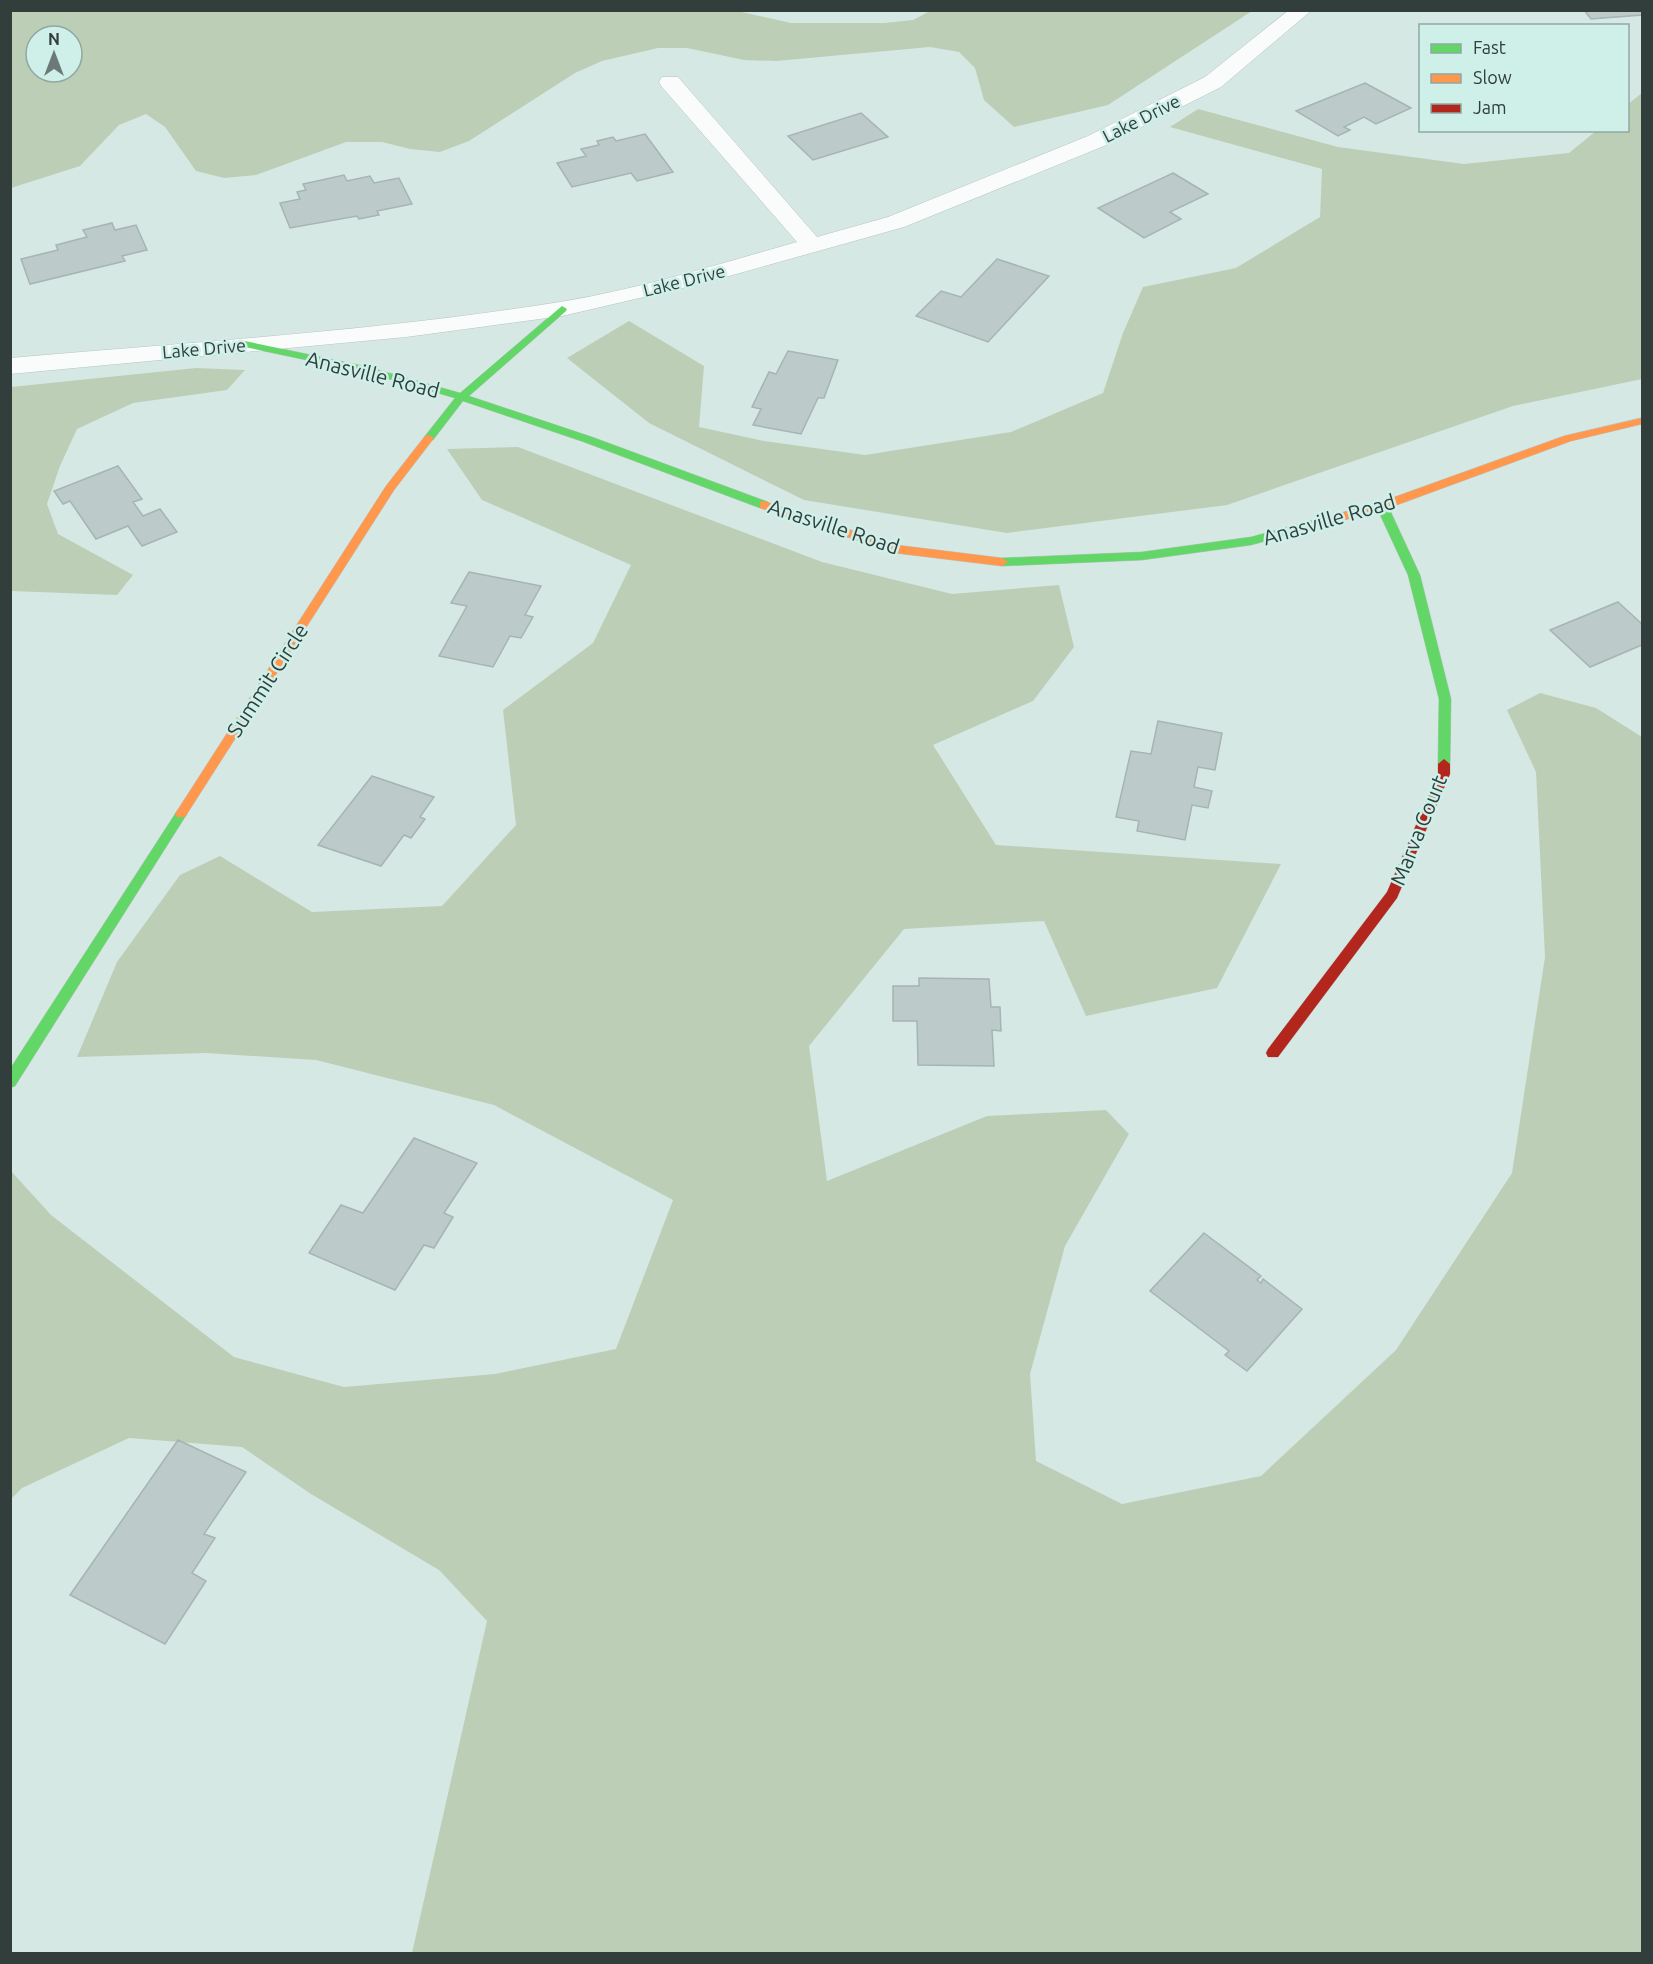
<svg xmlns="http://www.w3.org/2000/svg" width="1653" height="1964" font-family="Ubuntu,sans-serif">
<rect width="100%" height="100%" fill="#d6e8e4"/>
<path fill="#bdceb7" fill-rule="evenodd" d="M737 11 791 23H884L913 20 932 10 1252 11 1108 105 1014 127 984 100 975 68 959 52 930 47 776 61 744 60 687 48H658L602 61 575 73 469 141 440 152 410 149 382 142H346L256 175 224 178 196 171 165 127 146 114 119 125 80 166 11 188V11ZM36 36H72V72H36Z
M1642 93V379L1513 406 1227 505 1007 533 804 500 649 423 567 358 629 321 704 366 699 427 764 441 865 455 1011 432 1103 393 1123 333 1143 287 1236 268 1320 217 1322 169 1170 127 1198 109 1338 147 1464 164 1569 153 1596 131 1628 130V104Z
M196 368 245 370 227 390 133 403 77 429 60 466 47 504 58 534 133 575 117 595 11 591V387Z
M518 447 822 562 952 594 1059 585 1074 647 1033 701 933 745 996 845 1281 864 1217 988 1086 1016 1044 921 904 929 809 1046 827 1181 987 1116 1106 1110 1129 1134 1065 1246 1030 1374 1036 1461 1122 1504 1261 1476 1396 1350 1512 1173 1545 957 1536 772 1507 710 1540 693 1596 708 1642 737V1953H412L487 1621 439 1570 311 1494 242 1447 129 1438 22 1488 11 1499V1171L51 1215 234 1357 344 1387 495 1374 616 1349 673 1200 494 1105 316 1060 206 1053 77 1057 117 962 180 875 220 856 312 912 442 906 516 825 503 710 593 643 631 565 482 500 447 449Z"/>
<path fill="#bccaca" stroke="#a6b4b3" stroke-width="1.5" d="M1584 10H1642V15L1591 19Z
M1365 83 1411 108 1376 124 1364 117 1344 127 1350 130 1338 136 1296 111Z
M861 113 888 137 813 160 788 136Z
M645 134 673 172 637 181 631 173 572 187 557 163 586 156 581 149 599 145 597 141 613 137 616 141Z
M1173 173 1208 194 1170 212 1181 219 1144 238 1098 208Z
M344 175 347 181 370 176 374 183 399 178 412 204 377 211 379 215 359 219 357 216 290 228 280 203 300 199 297 192 306 190 303 184Z
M112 223 115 230 136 225 147 250 122 256 125 261 30 284 21 259 58 250 56 245 87 237 83 230Z
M997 259 1049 276 988 342 916 316 941 291 961 297Z
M788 351 838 360 824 398H818L801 434 753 425 761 409 752 407 769 372 776 374Z
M118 466 142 499 133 502 143 516 160 509 177 532 142 546 128 526 96 539 70 501 63 504 54 491Z
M469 572 541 586 525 615 533 617 521 638 510 636 493 667 439 656 467 606 451 603Z
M1618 602 1642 624V645L1590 667 1550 630Z
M1158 721 1222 733 1215 770 1198 767 1194 787 1212 791 1208 808 1192 805 1185 840 1137 831 1139 821 1116 817 1131 751 1151 754Z
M372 776 434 797 420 817 425 819 411 838 404 835 381 866 318 845Z
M919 978 989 979 991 1007H1000L1001 1031 992 1030 994 1066 918 1065 917 1021H893V986H919Z
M414 1138 477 1163 444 1213 453 1217 434 1248 424 1245 395 1290 309 1253 341 1205 363 1213Z
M1204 1233 1261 1276 1257 1280 1261 1283 1263 1279 1302 1309 1247 1371 1225 1355 1229 1351 1150 1291Z
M178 1440 246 1472 204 1534 215 1538 192 1573 206 1581 165 1644 70 1595Z"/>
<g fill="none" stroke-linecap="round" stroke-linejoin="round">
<defs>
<path id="street" d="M1289 10H1312L1221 87 1104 146 904 227 704 283 562 316 406 337 10 374V358C194 342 378 331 560 302 640 289 719 264 797 242L662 87 659 82 662 77H678L817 237 888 217 1088 136 1205 77Z"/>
<path id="fast" d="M562 306 567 309 566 311 469 396 592 437 768 502V508H760L584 442 463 401 433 440H425V436L455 398 368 373 245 347 240 344 245 341 368 367 460 393Z
M1382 502 1388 506 1420 575 1451 699 1450 764 1444 769 1438 764 1439 699 1408 575 1376 506Z
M1325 517 1329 518V524L1251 545 1142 560 1002 566 996 562 1002 558 1142 552 1251 537Z
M181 809 185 811 187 814 185 817 15 1086 10 1088V1069L177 811Z"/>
<path id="slow" d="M1642 418V424L1571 441 1386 509 1325 525 1319 521 1321 518 1378 503 1564 436Z
M429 435 434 438 394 490 185 817H177L175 814 177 811 386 486 425 436Z
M764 501 896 545 1002 558 1008 562 1002 566 895 553 760 508V502Z"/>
<path id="jam" d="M1444 759 1450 764V774L1397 898 1278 1057H1268L1266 1053 1268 1049 1387 892 1438 774V764Z"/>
</defs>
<use href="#street" stroke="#b6c3c1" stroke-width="1"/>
<use href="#fast" stroke="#b6c3c1" stroke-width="1"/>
<use href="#slow" stroke="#b6c3c1" stroke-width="1"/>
<use href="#jam" stroke="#b6c3c1" stroke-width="1"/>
<use href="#street" fill="#f9fcfb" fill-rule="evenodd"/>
<use href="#fast" fill="#63d668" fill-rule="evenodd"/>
<use href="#slow" fill="#ff974d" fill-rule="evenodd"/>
<use href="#jam" fill="#b3261e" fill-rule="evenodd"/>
</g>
<g text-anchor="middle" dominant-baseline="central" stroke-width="5" stroke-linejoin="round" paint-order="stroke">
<g font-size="18" fill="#313e3c" stroke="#cfefe9">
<text transform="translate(1141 118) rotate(-27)">Lake Drive</text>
<text transform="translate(684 280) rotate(-14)">Lake Drive</text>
<text transform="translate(204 348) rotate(-5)">Lake Drive</text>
</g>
<g font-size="21" fill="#313e3c" stroke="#cfefe9">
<text transform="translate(373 374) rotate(14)">Anasville Road</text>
<text transform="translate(1329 519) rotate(-16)">Anasville Road</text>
<text transform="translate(834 526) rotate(18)">Anasville Road</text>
<text transform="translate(267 680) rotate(-57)">Summit Circle</text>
<text transform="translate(1418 830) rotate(-68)">Marva Court</text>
</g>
</g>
<rect width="1653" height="1964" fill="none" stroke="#313e3c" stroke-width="24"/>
<rect x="1419" y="24" width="210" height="108" fill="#cfefe9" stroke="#90a8a4" stroke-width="1.5"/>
<rect x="1431" y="44" width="30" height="9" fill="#63d668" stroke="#90a8a4" stroke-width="1.5"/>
<text x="1473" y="54" font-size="18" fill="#313e3c">Fast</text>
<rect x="1431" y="74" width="30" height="9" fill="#ff974d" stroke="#90a8a4" stroke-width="1.5"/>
<text x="1473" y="84" font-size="18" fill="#313e3c">Slow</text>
<rect x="1431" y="104" width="30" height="9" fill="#b3261e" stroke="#90a8a4" stroke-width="1.5"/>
<text x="1473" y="114" font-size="18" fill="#313e3c">Jam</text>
<g transform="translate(54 54)"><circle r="28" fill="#cfefe9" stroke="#90a8a4" stroke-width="1.5"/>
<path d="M0-4.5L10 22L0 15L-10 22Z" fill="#6b7a77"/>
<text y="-9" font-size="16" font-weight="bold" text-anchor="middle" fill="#313e3c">N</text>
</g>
</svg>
